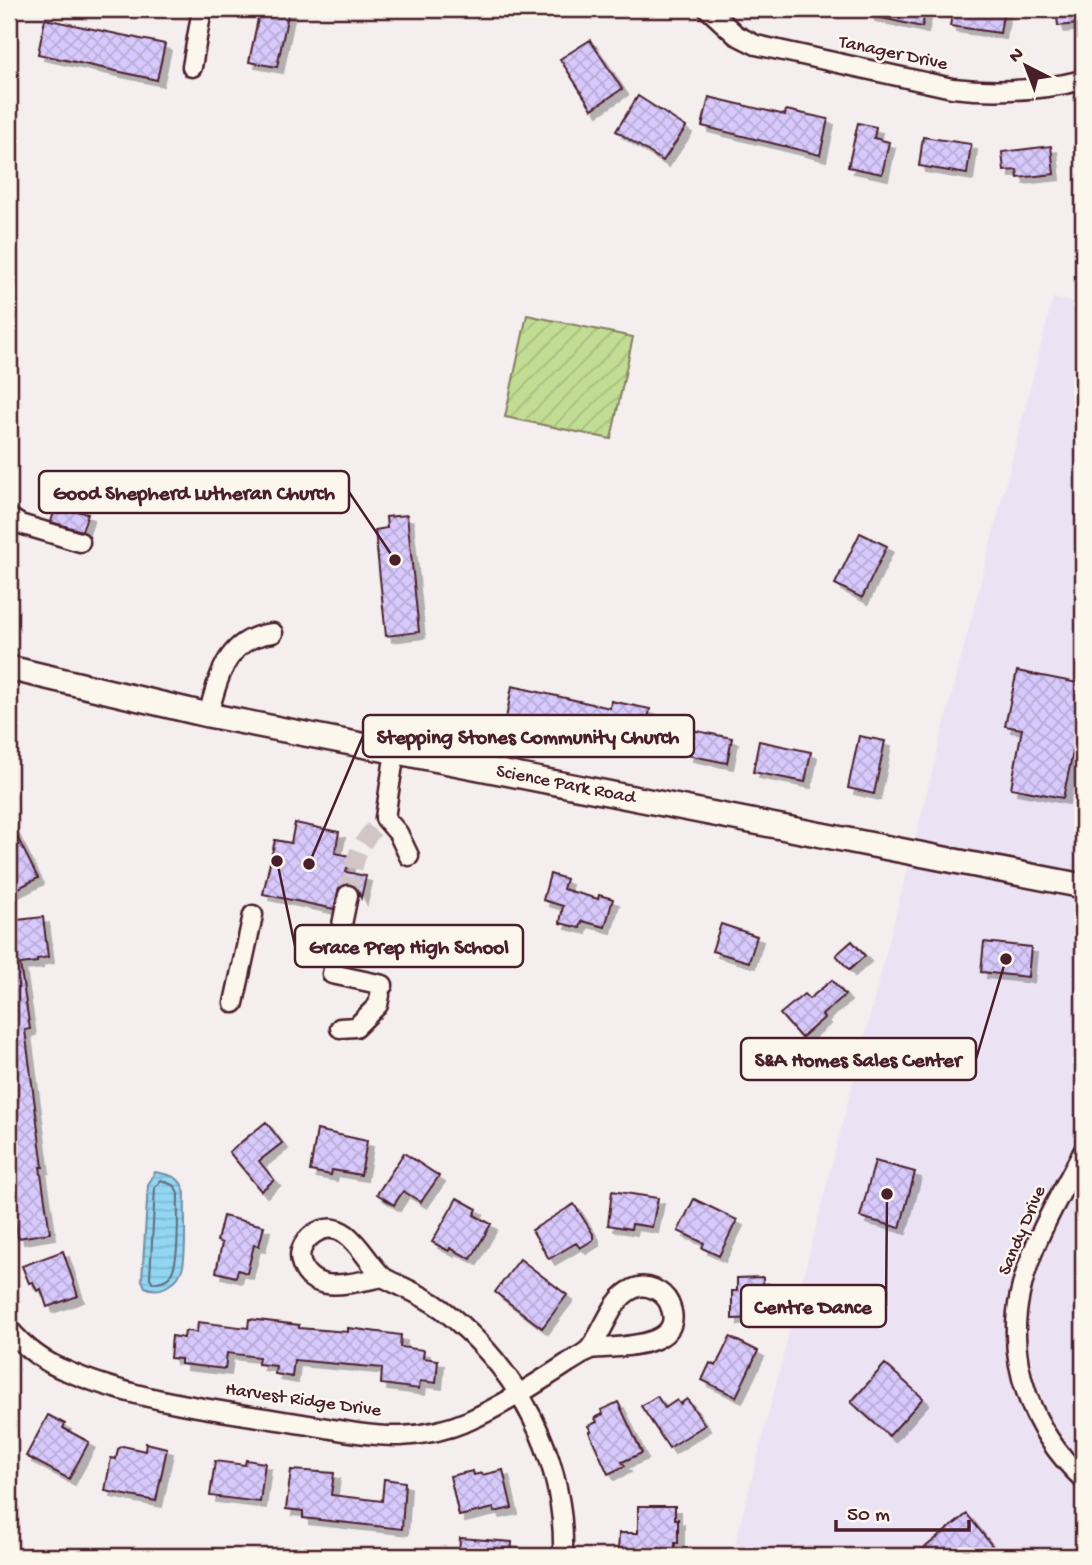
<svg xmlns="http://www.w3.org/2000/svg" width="1092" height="1565" font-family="'Gochi Hand',sans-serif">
<defs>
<pattern id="garden-furrows" width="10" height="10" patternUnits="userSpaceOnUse" patternTransform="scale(1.75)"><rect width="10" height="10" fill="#c1dc93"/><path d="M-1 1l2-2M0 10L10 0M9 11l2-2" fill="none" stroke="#a7bc7f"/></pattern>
<pattern id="water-rules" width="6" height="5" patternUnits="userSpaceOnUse" patternTransform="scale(1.75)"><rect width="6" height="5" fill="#91d7f3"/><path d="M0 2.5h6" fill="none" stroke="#7fb8d0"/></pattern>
<pattern id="building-cross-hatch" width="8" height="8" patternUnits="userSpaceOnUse" patternTransform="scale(1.75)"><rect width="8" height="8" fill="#d7c9fb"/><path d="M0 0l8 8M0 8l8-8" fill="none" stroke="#baacd7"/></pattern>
<filter id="shadow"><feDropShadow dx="6" dy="6" stdDeviation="0" flood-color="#0004"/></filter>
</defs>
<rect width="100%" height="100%" fill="#f4eeef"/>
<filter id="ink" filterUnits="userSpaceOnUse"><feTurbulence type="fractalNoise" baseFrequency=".0143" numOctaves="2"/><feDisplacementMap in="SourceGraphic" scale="14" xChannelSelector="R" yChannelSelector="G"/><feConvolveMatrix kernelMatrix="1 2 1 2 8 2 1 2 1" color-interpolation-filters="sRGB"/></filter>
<g filter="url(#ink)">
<path fill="#ebe3f3" d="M1053 298 1083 304V1556H732Z"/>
<path fill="url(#garden-furrows)" stroke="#867e5f" stroke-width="2" d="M527 315 633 337 611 439 505 417Z"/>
<path fill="url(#water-rules)" stroke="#758da3" stroke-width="2" d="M155 1172C171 1175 181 1176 185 1193 184 1215 187 1245 183 1266 179 1282 161 1295 145 1287L142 1280 148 1185Z"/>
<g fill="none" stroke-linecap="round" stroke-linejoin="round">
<path stroke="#66697b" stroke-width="2" d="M161 1180 175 1186 178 1194C177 1213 181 1263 169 1277 165 1281 159 1282 153 1283L150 1278 155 1188Z"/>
</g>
<path fill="url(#building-cross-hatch)" stroke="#4a1f2b" stroke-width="2" filter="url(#shadow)" d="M260 9H289L277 67 249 62Z
M869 9H926L922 27 869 15Z
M953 9H1004L1000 33 950 26Z
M1056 9H1076L1078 24 1058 26Z
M45 19 165 44 157 80 38 54Z
M590 40 622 89 592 109 560 59Z
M638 96 686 127 663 161 616 131Z
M709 97 785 115 786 110 828 119 820 155 702 126Z
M858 123 876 127 874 138 889 142 882 174 848 167Z
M923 137 971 144 967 174 919 166Z
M1051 146 1054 174 1018 178 1017 170 1004 171 1002 152Z
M56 505 88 514 82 531 51 522Z
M407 515 419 632 386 636 375 530 387 528 386 517Z
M860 533 887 546 862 598 835 584Z
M1017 671 1083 684V754L1073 752 1063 798 1011 788 1022 729 1005 726Z
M512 686 610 708 611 701 650 709 643 744 603 736 604 732 565 725 564 730 506 719Z
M692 730 732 738 727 763 687 755Z
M859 736 885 741 874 794 848 788Z
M759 741 811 752 805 782 753 772Z
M9 821 38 878 9 893Z
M295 823 339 832 335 853 350 856 346 872 366 876 361 898 356 887 350 884 339 888 334 909 263 894 275 840 291 843Z
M550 874 566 879 563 889 598 899 599 895 613 899 605 927 582 921 580 928 560 923 563 906 543 900Z
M43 917 48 957 37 959V962L20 964 30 1029 25 1030 43 1167H40L50 1233 18 1238 13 1207H9V947H11L9 921Z
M721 924 757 936 749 962 712 951Z
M852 941 865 956 849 970 836 955Z
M984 942 1031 947 1028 977 981 972Z
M832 980 845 995 822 1015 824 1018 801 1038 780 1014 804 994 809 999Z
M266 1122 282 1143 259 1161 274 1180 261 1191 229 1152Z
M317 1130 367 1141 361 1175 332 1170 331 1175 310 1171Z
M404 1153 439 1176 421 1202 403 1191 394 1205 377 1194Z
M875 1161 915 1172 900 1228 860 1217Z
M612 1191 658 1198 652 1227 632 1224 631 1229 608 1225Z
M457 1198 477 1209 474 1215 491 1224 471 1259 450 1248 449 1251 432 1242Z
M694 1199 737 1220 719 1256 702 1248 704 1243 678 1231Z
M574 1204 593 1234V1240L580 1248 576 1243 549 1259 532 1230Z
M223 1216 264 1226 259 1246 254 1245 247 1273 238 1270 236 1277 216 1272 222 1243 217 1241Z
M63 1251 78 1296 47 1307 41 1289 37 1291 33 1282 29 1283 22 1266Z
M520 1259 567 1295 542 1328 495 1292Z
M763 1277 764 1318 732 1319V1291H737V1278Z
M249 1319 299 1325V1328L348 1332V1328L401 1335 400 1347 424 1350 423 1358 438 1360 436 1383 420 1381 419 1389 381 1384 382 1368 294 1360 292 1377 275 1374 276 1366 258 1364 259 1357 227 1353 225 1369 181 1364V1359L170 1358 172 1336 184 1338 185 1331 197 1332 198 1322 248 1328Z
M730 1337 758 1351 736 1397 702 1380 710 1363 716 1366Z
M885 1364 923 1398 889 1436 851 1402Z
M657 1396 665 1408 677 1400 680 1404 687 1399 705 1425 669 1448 641 1406Z
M618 1402 642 1453 622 1462 625 1466 608 1474 589 1432 591 1431 588 1426 597 1422 595 1418 603 1414 601 1410Z
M48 1415 65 1424 63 1428 89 1442 69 1479 26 1456Z
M146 1443 167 1448 156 1501 105 1491 111 1458 116 1459 118 1449 123 1446 145 1451Z
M246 1460 265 1463 260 1502 210 1496 215 1461 245 1465Z
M291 1470 334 1473 331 1495 382 1501 384 1479 405 1482 402 1529 303 1518V1511L286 1509Z
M503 1470 512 1508 494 1512V1508L459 1516 450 1476 473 1471 474 1475 482 1473V1475Z
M638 1506H675V1519H678V1543H675L674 1555 618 1554 619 1533H638Z
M967 1514 1000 1556H914Z
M460 1538 512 1542 511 1556H459Z"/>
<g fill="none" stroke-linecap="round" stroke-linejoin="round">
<path stroke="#d2c5c8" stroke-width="18" stroke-dasharray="18 9" stroke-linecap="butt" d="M348 895C356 857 355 846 385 818"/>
<defs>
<path id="minor" d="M708 9 736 35 756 45 952 88C998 93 1039 91 1083 80
M192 67 202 9
M9 517 20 524 80 542
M208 715C219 676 226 638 273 633
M395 751 385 818 398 833 409 856
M348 895 332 974 383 985
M234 1003 253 915
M340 1028 356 1027 378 1005 380 995
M1083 1152C1059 1197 1031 1243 1020 1294 1005 1363 1033 1432 1083 1479
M383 1277C358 1281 314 1297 302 1265 296 1251 306 1237 319 1231 348 1218 364 1259 382 1276 388 1281 398 1284 405 1288 418 1294 431 1301 442 1309 519 1369 566 1458 563 1556
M9 1329C25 1348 45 1363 69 1372 138 1401 216 1410 290 1422 326 1427 364 1437 401 1436 423 1435 447 1430 468 1421 502 1406 537 1383 568 1363 575 1358 585 1354 590 1348 605 1330 611 1299 633 1289 646 1282 663 1291 669 1303 690 1350 614 1346 589 1349"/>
<g id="major">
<path id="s1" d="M9 668 208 715 1083 886"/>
</g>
</defs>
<use href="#minor" stroke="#4a1f2b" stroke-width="23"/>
<use href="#major" stroke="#4a1f2b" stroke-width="28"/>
<use href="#minor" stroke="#fbf7ec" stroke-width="18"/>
<use href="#major" stroke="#fbf7ec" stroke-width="23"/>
</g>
</g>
<g text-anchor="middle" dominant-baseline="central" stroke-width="5" stroke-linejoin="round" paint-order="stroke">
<g font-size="19" fill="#4a1f2b" stroke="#fbf7ec">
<text transform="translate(893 54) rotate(12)">Tanager Drive</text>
<text stroke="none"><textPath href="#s1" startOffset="569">Science Park Road</textPath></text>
<text transform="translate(1023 1231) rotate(-67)">Sandy Drive</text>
<text transform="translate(303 1401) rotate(8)">Harvest Ridge Drive</text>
</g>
</g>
<path fill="none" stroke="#4a1f2b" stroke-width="2.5" d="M395 560L349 492M309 864L363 736M277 861L295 946M1006 959L976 1059M887 1194L886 1306"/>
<g fill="#4a1f2b" stroke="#fbf7ec" stroke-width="2.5">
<circle cx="395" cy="560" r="7"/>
<circle cx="309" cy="864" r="7"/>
<circle cx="277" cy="861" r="7"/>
<circle cx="1006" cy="959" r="7"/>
<circle cx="887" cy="1194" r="7"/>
</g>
<g fill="#fbf7ec" stroke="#4a1f2b" stroke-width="2.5">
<rect x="39" y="471" width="310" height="42" rx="7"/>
<rect x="363" y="715" width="331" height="42" rx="7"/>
<rect x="295" y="925" width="228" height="42" rx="7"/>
<rect x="741" y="1038" width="235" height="42" rx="7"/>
<rect x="741" y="1285" width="145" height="42" rx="7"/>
</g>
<g font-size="21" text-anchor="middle" font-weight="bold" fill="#4a1f2b">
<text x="194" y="499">Good Shepherd Lutheran Church</text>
<text x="528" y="743">Stepping Stones Community Church</text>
<text x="409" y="953">Grace Prep High School</text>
<text x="858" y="1066">S&amp;A Homes Sales Center</text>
<text x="813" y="1313">Centre Dance</text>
</g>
<rect width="1092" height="1565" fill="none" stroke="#fbf7ec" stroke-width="35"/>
<rect x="18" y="18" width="1057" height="1530" fill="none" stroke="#4a1f2b" stroke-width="2.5" filter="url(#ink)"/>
<g transform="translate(1026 66) rotate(318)" stroke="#fbf7ec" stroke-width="5" paint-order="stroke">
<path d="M0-5L12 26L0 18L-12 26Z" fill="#4a1f2b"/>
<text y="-10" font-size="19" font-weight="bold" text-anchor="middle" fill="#4a1f2b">N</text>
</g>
<path d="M836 1520v10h133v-10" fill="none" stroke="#4a1f2b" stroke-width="3.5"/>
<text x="847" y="1520" font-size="21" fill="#4a1f2b" stroke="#fbf7ec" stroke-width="5" paint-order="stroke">50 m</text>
</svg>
